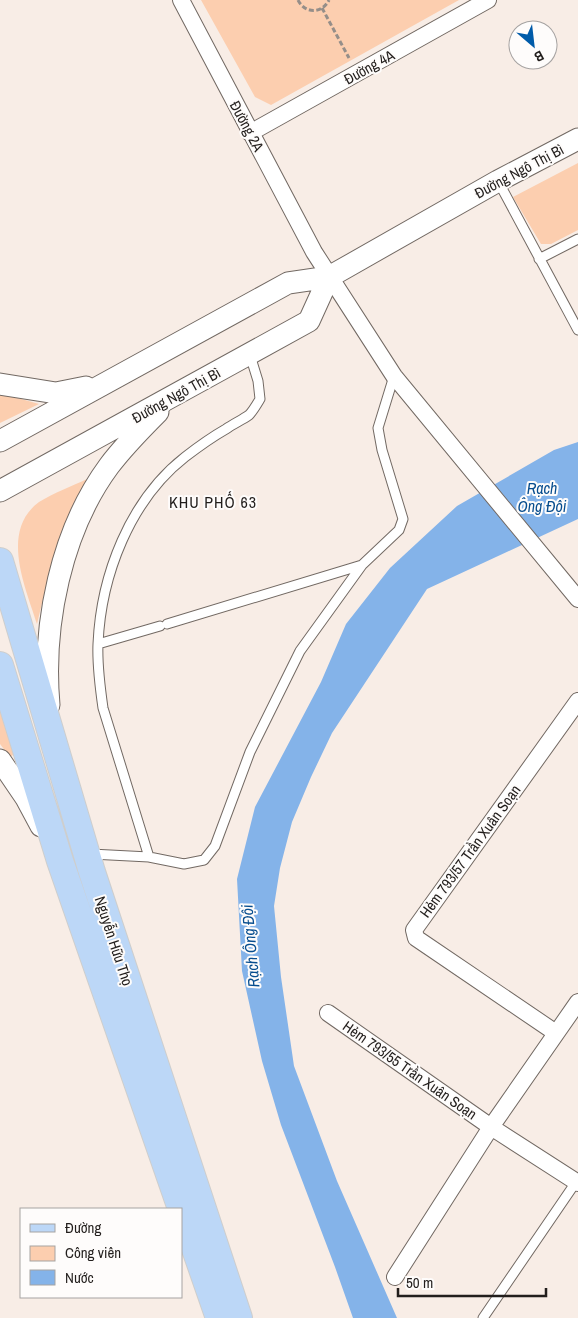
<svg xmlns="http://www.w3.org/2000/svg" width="578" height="1318" font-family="'Archivo Narrow',sans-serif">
<rect width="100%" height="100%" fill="#f8ede6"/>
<path fill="#fcceaf" d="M201 0H459L271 105 255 97Z
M578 163V230L551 244H541L513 197Z
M0 393 39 404 0 423Z
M87 479 62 531 48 578 37 624C25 586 0 531 39 502 54 493 72 486 87 479Z
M0 708 14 753 12 756H9L0 744Z"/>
<path fill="#84b3e9" d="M578 442V519L427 589 332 733 311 777 292 822 280 868 274 906 281 977 294 1066 337 1181 397 1318H353L335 1267 281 1125 262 1061 242 971 237 879 255 807 321 682 346 624 390 568 457 506 554 450Z"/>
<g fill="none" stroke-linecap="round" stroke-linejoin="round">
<defs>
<path id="service" d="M498 181 578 330
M539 259 578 239
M167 624 362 565
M98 644 160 626
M91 854 149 857 103 708C100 687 97 666 98 644 101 575 130 500 185 457 198 447 212 437 226 429 233 424 242 420 249 415 253 411 257 404 260 399L258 381 250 355
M149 857 184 864 204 860 215 846 250 752 300 651 362 565 399 530 403 519 382 450 378 428 394 376
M483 1318 576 1182"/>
<path id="minor" d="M181 0 314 252 394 376 578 599
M250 133 488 0
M328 1013 491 1127 578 1183
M556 1033 416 938 414 930 578 701
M395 1277 491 1127 578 1002"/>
<path id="tertiary" d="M0 384 56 393 86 387
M0 441 288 283 329 277 498 181 578 139
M0 491 309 321 329 277
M49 705C42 625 61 531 109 466 124 446 141 429 158 412
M0 760 26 798 41 826"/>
<path id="primary" d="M0 561 92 872 239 1318
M0 665 60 861 219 1318"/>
</defs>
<use href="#service" stroke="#726963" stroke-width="11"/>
<use href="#minor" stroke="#726963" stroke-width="18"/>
<use href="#tertiary" stroke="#726963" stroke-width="23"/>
<use href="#primary" stroke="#cececd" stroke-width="28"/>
<path stroke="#958e89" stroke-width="3" stroke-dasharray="5 2.5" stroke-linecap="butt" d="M298 0C305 14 322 14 329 0
M322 8 349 58"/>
<use href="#service" stroke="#fff" stroke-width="9"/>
<use href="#minor" stroke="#fff" stroke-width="16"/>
<use href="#tertiary" stroke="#fff" stroke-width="21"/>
<use href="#primary" stroke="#bcd7f7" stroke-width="26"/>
</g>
<g text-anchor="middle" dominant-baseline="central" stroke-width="4" stroke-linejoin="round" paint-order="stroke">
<g font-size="15" fill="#221e1c" stroke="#fefcfb">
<text transform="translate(369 67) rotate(-29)">Đường 4A</text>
<text transform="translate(247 126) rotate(62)">Đường 2A</text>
<text transform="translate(519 171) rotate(-28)">Đường Ngô Thị Bì</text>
<text transform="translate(176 395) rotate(-29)">Đường Ngô Thị Bì</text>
<text transform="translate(470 851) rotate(-54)">Hẻm 793/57 Trần Xuân Soạn</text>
<text transform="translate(114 941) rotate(72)">Nguyễn Hữu Thọ</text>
<text transform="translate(410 1070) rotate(35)">Hẻm 793/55 Trần Xuân Soạn</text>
</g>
<g font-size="16" font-style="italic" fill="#074d8e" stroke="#fefcfb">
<text x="542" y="488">Rạch<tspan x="542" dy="18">Ông Đội</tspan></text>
<text transform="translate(250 946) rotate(-95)">Rạch Ông Đội</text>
</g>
<g font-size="16" letter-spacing="1" fill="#221e1c" stroke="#fefcfb">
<text x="213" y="502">KHU PHỐ 63</text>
</g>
</g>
<rect x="20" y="1208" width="162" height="90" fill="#fefcfb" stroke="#a6a3a2"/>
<rect x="30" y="1224" width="25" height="8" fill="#bcd7f7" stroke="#a6a3a2"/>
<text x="65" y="1233" font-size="15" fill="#221e1c">Đường</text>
<rect x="30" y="1246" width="25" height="15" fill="#fcceaf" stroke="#a6a3a2"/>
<text x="65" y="1258" font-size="15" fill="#221e1c">Công viên</text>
<rect x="30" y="1270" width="25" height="15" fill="#84b3e9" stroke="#a6a3a2"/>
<text x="65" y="1283" font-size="15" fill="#221e1c">Nước</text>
<g transform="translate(533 45) rotate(152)"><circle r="24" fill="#fefcfb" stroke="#a6a3a2"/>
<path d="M0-4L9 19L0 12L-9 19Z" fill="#005ba9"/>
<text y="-8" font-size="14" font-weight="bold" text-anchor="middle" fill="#221e1c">B</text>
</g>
<path d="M398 1288v8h148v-8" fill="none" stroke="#221e1c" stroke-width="2.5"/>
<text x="406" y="1288" font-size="15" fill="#221e1c" stroke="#fefcfb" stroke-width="4" paint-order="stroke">50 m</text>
</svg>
